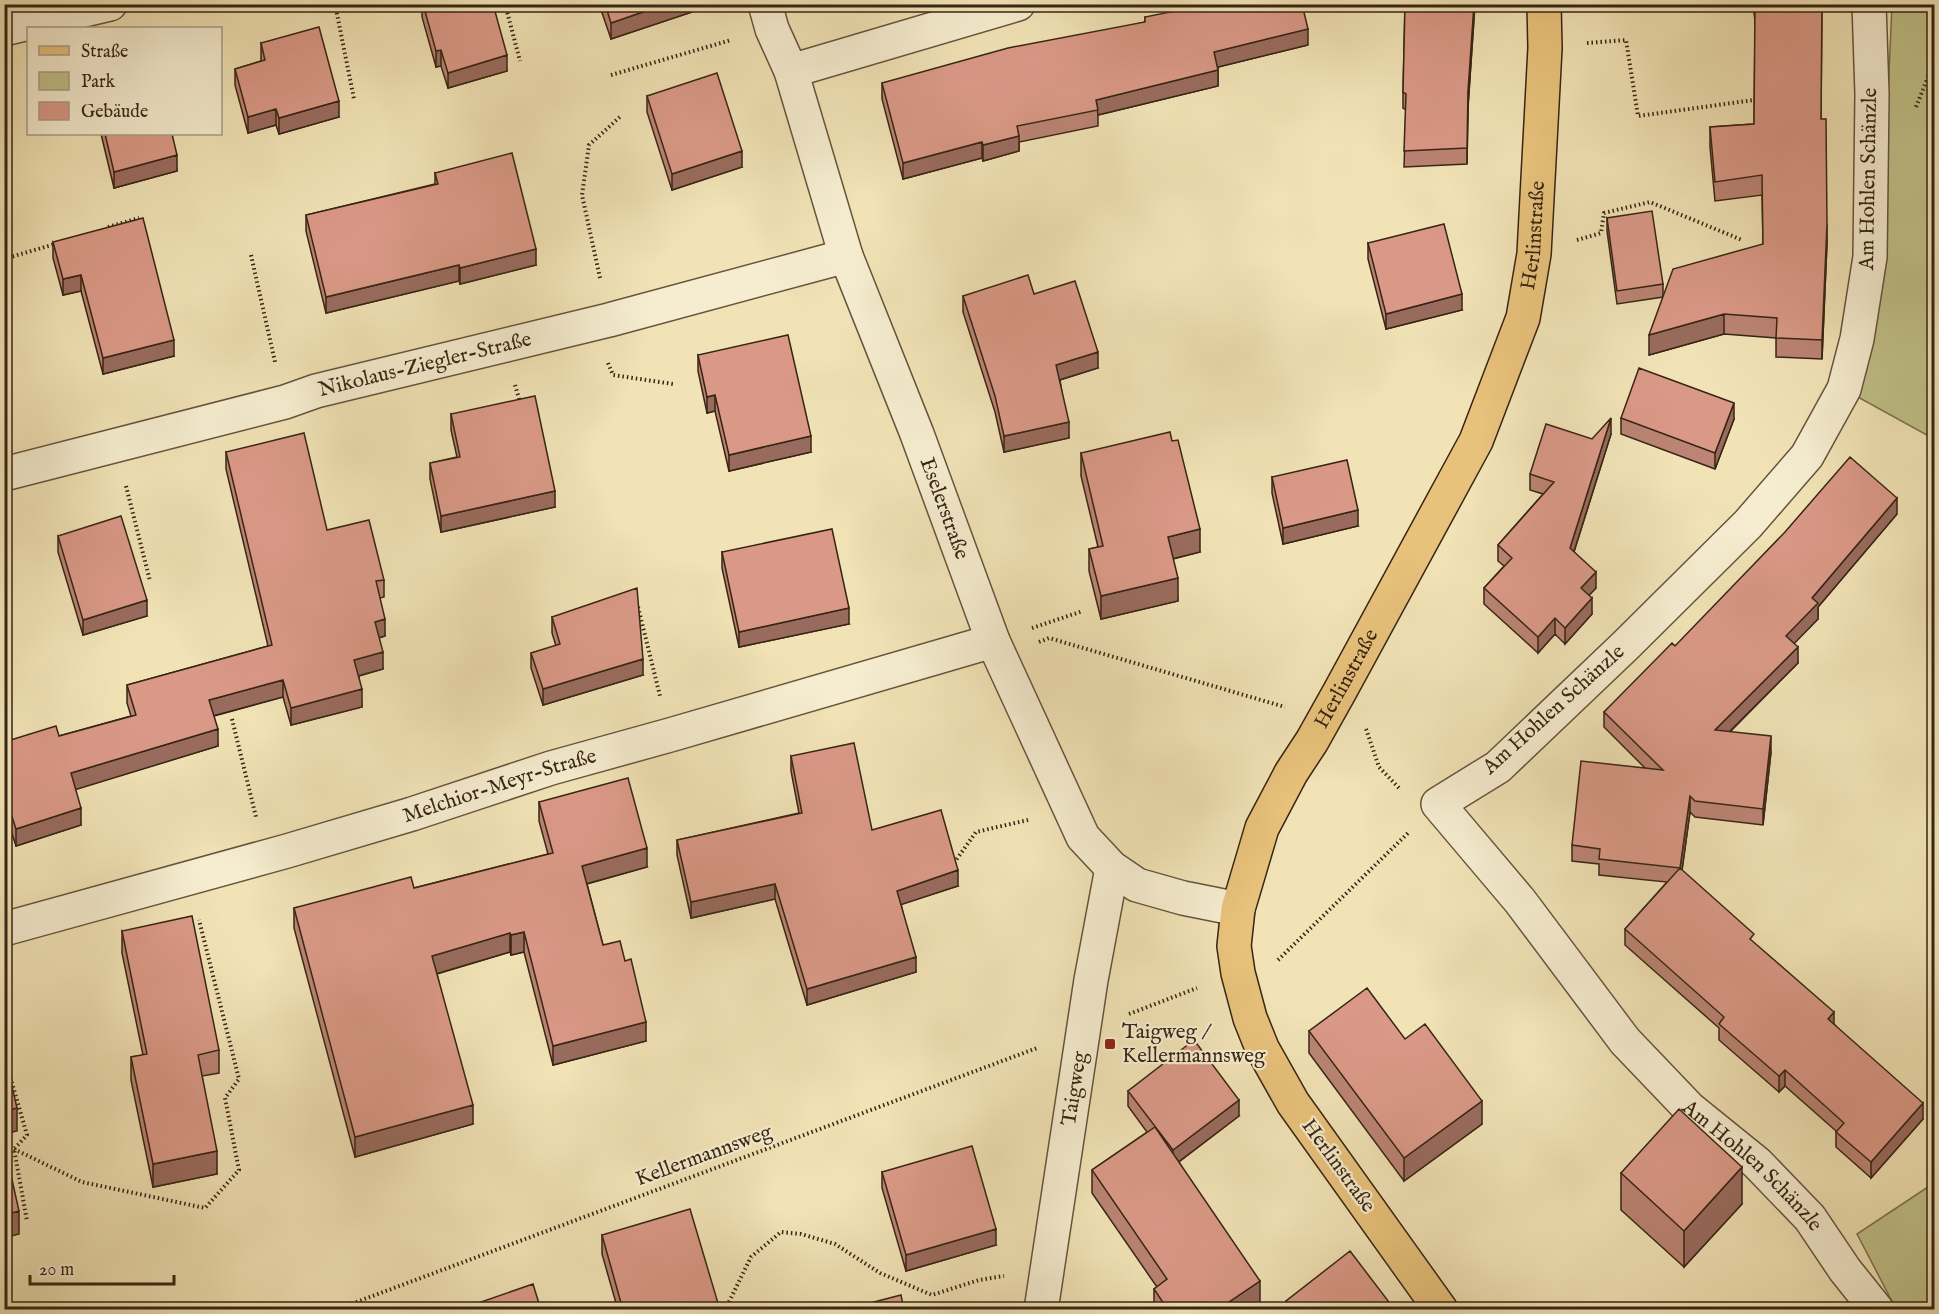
<svg xmlns="http://www.w3.org/2000/svg" width="1939" height="1314" font-family="'IM FELL English',serif">
<rect width="100%" height="100%" fill="#f1e3b6"/>
<filter id="stains"><feTurbulence type="fractalNoise" baseFrequency=".00333" numOctaves="4"/><feColorMatrix values="0 0 0 0 .2 0 0 0 0 .09 0 0 0 0 .02 0 0 0 .5 -.17"/></filter>
<radialGradient id="worn" r=".72"><stop offset=".6" stop-color="#630" stop-opacity="0"/><stop offset="1" stop-color="#630" stop-opacity=".3"/></radialGradient>
<path fill="#c1c189" stroke="#7c734e" stroke-width="1.5" d="M1892 5H1934V439L1847 391 1884 187Z
M1934 1183V1309H1896L1857 1234Z"/>
<g fill="none" stroke-linecap="round" stroke-linejoin="round">
<defs>
<g id="minor">
<path id="s1" d="M765 4 772 29 791 71 846 256 917 434 993 641 1083 837 1112 868 1137 885 1183 898 1238 909"/>
<path id="s2" d="M1869 4 1872 94 1870 257 1857 339 1844 389 1807 456 1748 524 1625 646 1498 767 1438 804 1520 901 1625 1041 1689 1108 1757 1163 1810 1218 1845 1270 1877 1310"/>
<path d="M4 29 110 4"/>
<path d="M791 71 1018 4"/>
<path id="s3" d="M4 474 285 402 316 391 609 320 846 256"/>
<path id="s4" d="M4 929 287 851 412 814 551 768 670 735 993 641"/>
<path id="s5" d="M1041 1310 1091 980 1112 868"/>
</g>
<g id="major">
<path id="s6" d="M1441 1310 1293 1103 1262 1048 1250 1018 1238 973 1234 946 1238 909 1262 828 1291 773 1312 741 1340 691 1476 441 1523 318 1534 254 1545 48 1544 4"/>
</g>
</defs>
<use href="#minor" stroke="#66543c" stroke-width="36"/>
<use href="#major" stroke="#372514" stroke-width="36"/>
<path stroke="#372514" stroke-width="4" stroke-dasharray="1.5 3" stroke-linecap="butt" d="M335 4 354 99
M505 4 520 61
M1587 43 1626 40 1638 116 1754 100
M611 75 731 40
M1916 107 1934 62
M108 227 139 218
M1577 240 1601 233 1604 213 1650 202 1742 240
M251 255 275 362
M4 259 55 244
M600 278 582 195 589 145 621 116
M608 363 613 375 673 384
M515 385 520 402
M126 486 150 581
M638 607 660 696
M1032 628 1083 611
M1039 642 1049 638 1285 707
M232 719 256 817
M1366 729 1379 767 1400 789
M954 863 976 832 1028 820
M1278 960 1408 833
M1129 1014 1197 988
M8 1069 27 1135 14 1149 27 1221
M14 1149 82 1182 205 1208 239 1170 225 1098 239 1079 199 920
M335 1310 1037 1048
M725 1310 751 1257 781 1232 801 1234 835 1244 880 1273 932 1295 979 1280 1004 1276"/>
<use href="#minor" stroke="#f6edd0" stroke-width="33"/>
<use href="#major" stroke="#e8c27b" stroke-width="33"/>
</g>
<path fill="#bb8474" stroke="#372514" stroke-width="1.5" d="M422 4H493L507 71 448 88 441 66 436 67 422 17Z
M599 4H692V12L611 39Z
M1405 4H1475L1468 107 1467 164 1404 167 1406 110 1403 108V92Z
M1753 4H1822L1821 119 1827 243 1822 359 1776 357V338L1724 334 1649 355 1763 244 1762 195 1715 201 1710 147V127L1754 124 1755 21Z
M1145 17 1308 45 1218 67V86L1098 115V126L1019 142V151L983 161 982 158 903 179 882 99V83L1145 22Z
M261 43 339 117 279 134 276 125 248 133 235 85V69L261 61Z
M647 96 742 167 672 190 647 112Z
M101 134H172L177 171 114 188Z
M435 173 536 265 460 284 459 281 326 313 306 231V215L435 184Z
M1607 218 1663 284V297L1617 304 1607 231Z
M53 242 174 356 103 374 81 291 63 295 53 258Z
M1368 243 1462 310 1386 329 1368 259Z
M1034 294 1098 368 1060 380 1069 438 1004 452 995 412 963 312V296Z
M698 355 811 452 729 471 715 411 707 413 698 371Z
M451 414 555 507 441 532 430 479V463L457 457 451 430Z
M1621 418 1734 419 1715 469 1621 434Z
M1611 434 1574 552 1596 588 1589 595 1592 614 1565 644 1555 634 1538 653 1484 604V588L1504 566 1498 561V545L1543 494 1530 490V474L1592 439Z
M226 452 327 530 384 580V597L380 598 385 636 379 638 383 669 359 676 362 707 291 725 283 697 214 716 218 746 75 789 81 825 16 846 5 812H4V742L59 736 131 716 127 703V685L268 646 226 469Z
M1081 453 1200 552 1173 559 1178 601 1101 619 1089 571V549L1098 547 1081 476Z
M1272 477 1358 526 1283 544 1272 493Z
M1897 514 1818 607V619L1794 643 1798 663 1730 732 1771 752 1763 825 1695 817 1690 812 1682 871 1834 1024 1923 1119 1871 1178 1836 1147V1131L1785 1086 1779 1092 1719 1040V1028L1625 945V929L1667 882 1599 875V864L1572 861V845L1645 768 1604 727V712L1675 646Z
M58 536 147 616 83 635 58 552Z
M722 552 849 624 739 647 722 568Z
M552 617 643 675 543 705 531 668V653L556 646 552 633Z
M791 756 872 830 958 886 901 904 916 972 807 1005 775 899 691 918 677 855V840L799 813 791 771Z
M539 802 647 867 587 884 603 945 646 1041 553 1065 524 952 511 955 510 952 437 974 473 1124 355 1157 294 928V908L414 888 548 854 539 821Z
M122 931 219 1050V1073L202 1076 217 1174 153 1187 131 1080V1057L143 1055 122 953Z
M1309 1031 1405 1039 1482 1124 1404 1181 1309 1053Z
M1128 1091 1239 1116 1179 1162 1260 1303 1251 1310H1154V1289L1157 1287 1092 1193V1170L1147 1132 1128 1106Z
M882 1172 996 1245 906 1271 882 1188Z
M1621 1173 1742 1204 1684 1267 1621 1210Z
M602 1235 720 1310H618L602 1254Z
M1286 1301 1395 1310H1286Z"/>
<path fill="#996b5e" stroke="#372514" stroke-width="1.5" d="M666 4H692V12L611 39V23Z
M1474 4H1475L1468 107 1467 164 1468 91Z
M1308 29V45L1214 68V52Z
M441 50V66L436 67V51Z
M507 55V71L448 88V73Z
M1218 70V86L1098 115 1096 100Z
M339 101V117L279 134V118Z
M276 109V125L248 133V117Z
M1019 136V151L983 161V145Z
M982 142V158L903 179V163Z
M742 151V167L672 190V174Z
M177 155V171L114 188V172Z
M1827 224V243L1822 359V340Z
M536 249V265L460 284V268Z
M459 265V281L326 313V297Z
M81 275V291L63 295V279Z
M1462 294V310L1386 329V314Z
M1724 314V334L1649 355V335Z
M174 340V356L103 374V358Z
M1098 352V368L1056 381V365Z
M715 395V411L707 413V397Z
M1734 403V419L1715 469V453Z
M1611 418V434L1570 564V548Z
M1069 422V438L1004 452V436Z
M811 436V452L729 471V455Z
M555 491V507L441 532V516Z
M1897 498V514L1818 607V619L1786 652V636L1812 598Z
M1358 510V526L1283 544V528Z
M1200 529V552L1168 560V537Z
M1596 572V588L1581 604V588Z
M1178 578V601L1101 619V596Z
M1592 598V614L1565 644V628Z
M147 600V616L83 635V620Z
M849 608V624L739 647V632Z
M1555 618V634L1538 653V637Z
M385 619V636L375 639V622Z
M1798 647V663L1715 746V730Z
M383 652V669L354 677V660Z
M643 659V675L543 705V689Z
M283 680V697L209 717V700Z
M362 689V707L291 725V708Z
M218 729V746L71 791V773Z
M1771 736V752L1763 825V809Z
M4 795H5V812H4Z
M1690 796V812L1680 884V868Z
M81 808V825L16 846V829Z
M647 848V867L582 885V866Z
M958 870V886L897 906V891Z
M775 884V899L691 918V902Z
M524 932V952L511 955V935Z
M510 933V952L432 975V956Z
M916 957V972L807 1005V989Z
M1834 1012V1028L1828 1019Z
M646 1022V1041L553 1065V1046Z
M1785 1070V1086L1779 1092V1076Z
M1239 1100V1116L1173 1166V1150Z
M1482 1101V1124L1404 1181V1158Z
M1923 1103V1119L1871 1178V1162Z
M473 1105V1124L355 1157V1137Z
M17 1108V1131L4 1134V1111Z
M217 1151V1174L153 1187V1164Z
M1742 1167V1204L1684 1267V1231Z
M19 1211V1234L4 1238V1215Z
M996 1229V1245L906 1271V1255Z
M1260 1281V1303L1251 1310H1217Z"/>
<path fill="#da9987" stroke="#372514" stroke-width="1.5" d="M423 4H493L507 55 448 73 441 50 436 51Z
M605 4H666L611 23Z
M1209 4H1302L1308 29 1214 52 1218 70 1096 100 1098 110 1017 126 1019 136 983 145 982 142 903 163 882 83 1008 48 1145 22V17Z
M1405 4H1474L1468 91 1467 148 1404 151 1406 94 1403 92Z
M1755 4H1822L1821 119H1826L1827 224 1822 340 1776 338 1777 318 1724 314 1649 335 1673 269 1763 244 1762 175 1715 182 1710 127 1754 124Z
M319 27 339 101 279 118 276 109 248 117 235 69 265 60 261 43Z
M717 73 742 151 672 174 647 96Z
M105 134H172L177 155 114 172Z
M512 153 536 249 460 268 459 265 326 297 306 215 438 184 435 173Z
M1652 211 1663 284 1617 291 1607 218Z
M143 218 174 340 103 358 81 275 63 279 53 242Z
M1444 224 1462 294 1386 314 1368 243Z
M1028 275 1034 294 1075 281 1098 352 1056 365 1069 422 1004 436 995 396 963 296Z
M788 335 811 436 729 455 715 395 707 397 698 355Z
M1639 368 1734 403 1715 453 1621 418Z
M535 396 555 491 441 516 430 463 460 457 451 414Z
M1611 418 1570 548 1596 572 1581 588 1592 598 1565 628 1555 618 1538 637 1484 588 1512 558 1498 545 1554 482 1530 474 1546 424 1592 439Z
M1170 432 1172 441 1178 440 1200 529 1168 537 1178 578 1101 596 1089 549 1103 546 1081 453Z
M304 433 327 530 369 520 384 580 376 581 385 619 375 622 383 652 354 660 362 689 291 708 283 680 209 700 218 729 71 773 81 808 16 829 5 795H4V742L56 726 59 736 136 715 127 685 272 645 226 452Z
M1850 457 1897 498 1812 598 1818 603 1786 636 1798 647 1715 730 1771 736 1763 809 1695 801 1690 796 1680 868 1599 859 1600 849 1572 845 1581 761 1663 770 1604 712 1672 643 1675 646 1785 532Z
M1347 460 1358 510 1283 528 1272 477Z
M121 516 147 600 83 620 58 536Z
M832 529 849 608 739 632 722 552Z
M637 588 643 659 543 689 531 653 560 644 552 617Z
M854 743 872 830 941 810 958 870 897 891 916 957 807 989 775 884 691 902 677 840 802 813 791 756Z
M628 778 647 848 582 866 603 945 620 941 625 961 631 959 646 1022 553 1046 524 932 511 935 510 933 432 956 473 1105 355 1137 294 908 411 877 414 888 553 853 539 802Z
M1680 868 1754 934 1750 939 1834 1012 1828 1019 1923 1103 1871 1162 1836 1132 1844 1123 1785 1070 1779 1076 1719 1024 1724 1017 1625 929Z
M192 916 219 1050 198 1055 217 1151 153 1164 131 1057 147 1054 122 931Z
M1367 988 1405 1039 1425 1024 1482 1101 1404 1158 1309 1031Z
M1194 1040 1239 1100 1173 1150 1128 1091Z
M4 1052 17 1108 4 1111Z
M1679 1109 1742 1167 1684 1231 1621 1173Z
M1155 1127 1260 1281 1217 1310H1168L1154 1289 1167 1279 1092 1170Z
M4 1144 19 1211 4 1215Z
M972 1146 996 1229 906 1255 882 1172Z
M690 1209 720 1310H623L602 1235Z
M1350 1251 1395 1310H1293L1286 1301Z
M533 1284 541 1310H458Z
M901 1295 904 1310H843Z"/>
<rect fill="#8f2418" stroke="#f6edd0" stroke-width="2" x="1104" y="1038" width="12" height="12" rx="3"/>
<g text-anchor="middle" dominant-baseline="central" stroke-width="4.5" stroke-linejoin="round" paint-order="stroke">
<g font-size="21" fill="#372514" stroke="#f6edd0">
<text transform="translate(1869 179) rotate(-89)">Am Hohlen Schänzle</text>
<text stroke="none"><textPath href="#s6" startOffset="1203">Herlinstraße</textPath></text>
<text stroke="none"><textPath href="#s3" startOffset="435">Nikolaus-Ziegler-Straße</textPath></text>
<text stroke="none"><textPath href="#s1" startOffset="536">Eselerstraße</textPath></text>
<text stroke="none"><textPath href="#s6" startOffset="717">Herlinstraße</textPath></text>
<text transform="translate(1554 710) rotate(-42)">Am Hohlen Schänzle</text>
<text stroke="none"><textPath href="#s4" startOffset="516">Melchior-Meyr-Straße</textPath></text>
<text stroke="none"><textPath href="#s5" startOffset="224">Taigweg</textPath></text>
<text transform="translate(704 1156) rotate(-20)">Kellermannsweg</text>
<text transform="translate(1338 1166) rotate(54)">Herlinstraße</text>
<text stroke="none"><textPath href="#s2" startOffset="1454">Am Hohlen Schänzle</textPath></text>
</g>
<g font-size="21" fill="#372514" stroke="#f6edd0" text-anchor="start">
<text x="1122" y="1032">Taigweg /<tspan x="1122" dy="24">Kellermannsweg</tspan></text>
</g>
</g>
<rect width="1939" height="1314" fill="none" stroke="#f1e3b6" stroke-width="24"/>
<rect x="6" y="6" width="1927" height="1302" fill="none" stroke="#372514" stroke-width="3"/>
<rect x="12" y="12" width="1915" height="1290" fill="none" stroke="#372514" stroke-width="1.5"/>
<rect x="27" y="27" width="195" height="108" fill="#f6edd0" stroke="#aa9d85" stroke-width="1.5"/>
<rect x="39" y="46" width="30" height="9" fill="#e8c27b" stroke="#aa9d85" stroke-width="1.5"/>
<text x="81" y="57" font-size="18" fill="#372514">Straße</text>
<rect x="39" y="72" width="30" height="18" fill="#c1c189" stroke="#aa9d85" stroke-width="1.5"/>
<text x="81" y="87" font-size="18" fill="#372514">Park</text>
<rect x="39" y="102" width="30" height="18" fill="#da9987" stroke="#aa9d85" stroke-width="1.5"/>
<text x="81" y="117" font-size="18" fill="#372514">Gebäude</text>
<path d="M30 1275v9h144v-9" fill="none" stroke="#372514" stroke-width="3"/>
<text x="39" y="1275" font-size="18" fill="#372514" stroke="#f6edd0" stroke-width="4.5" paint-order="stroke">20 m</text>
<rect width="100%" height="100%" filter="url(#stains)"/>
<rect width="100%" height="100%" fill="url(#worn)"/>
</svg>
